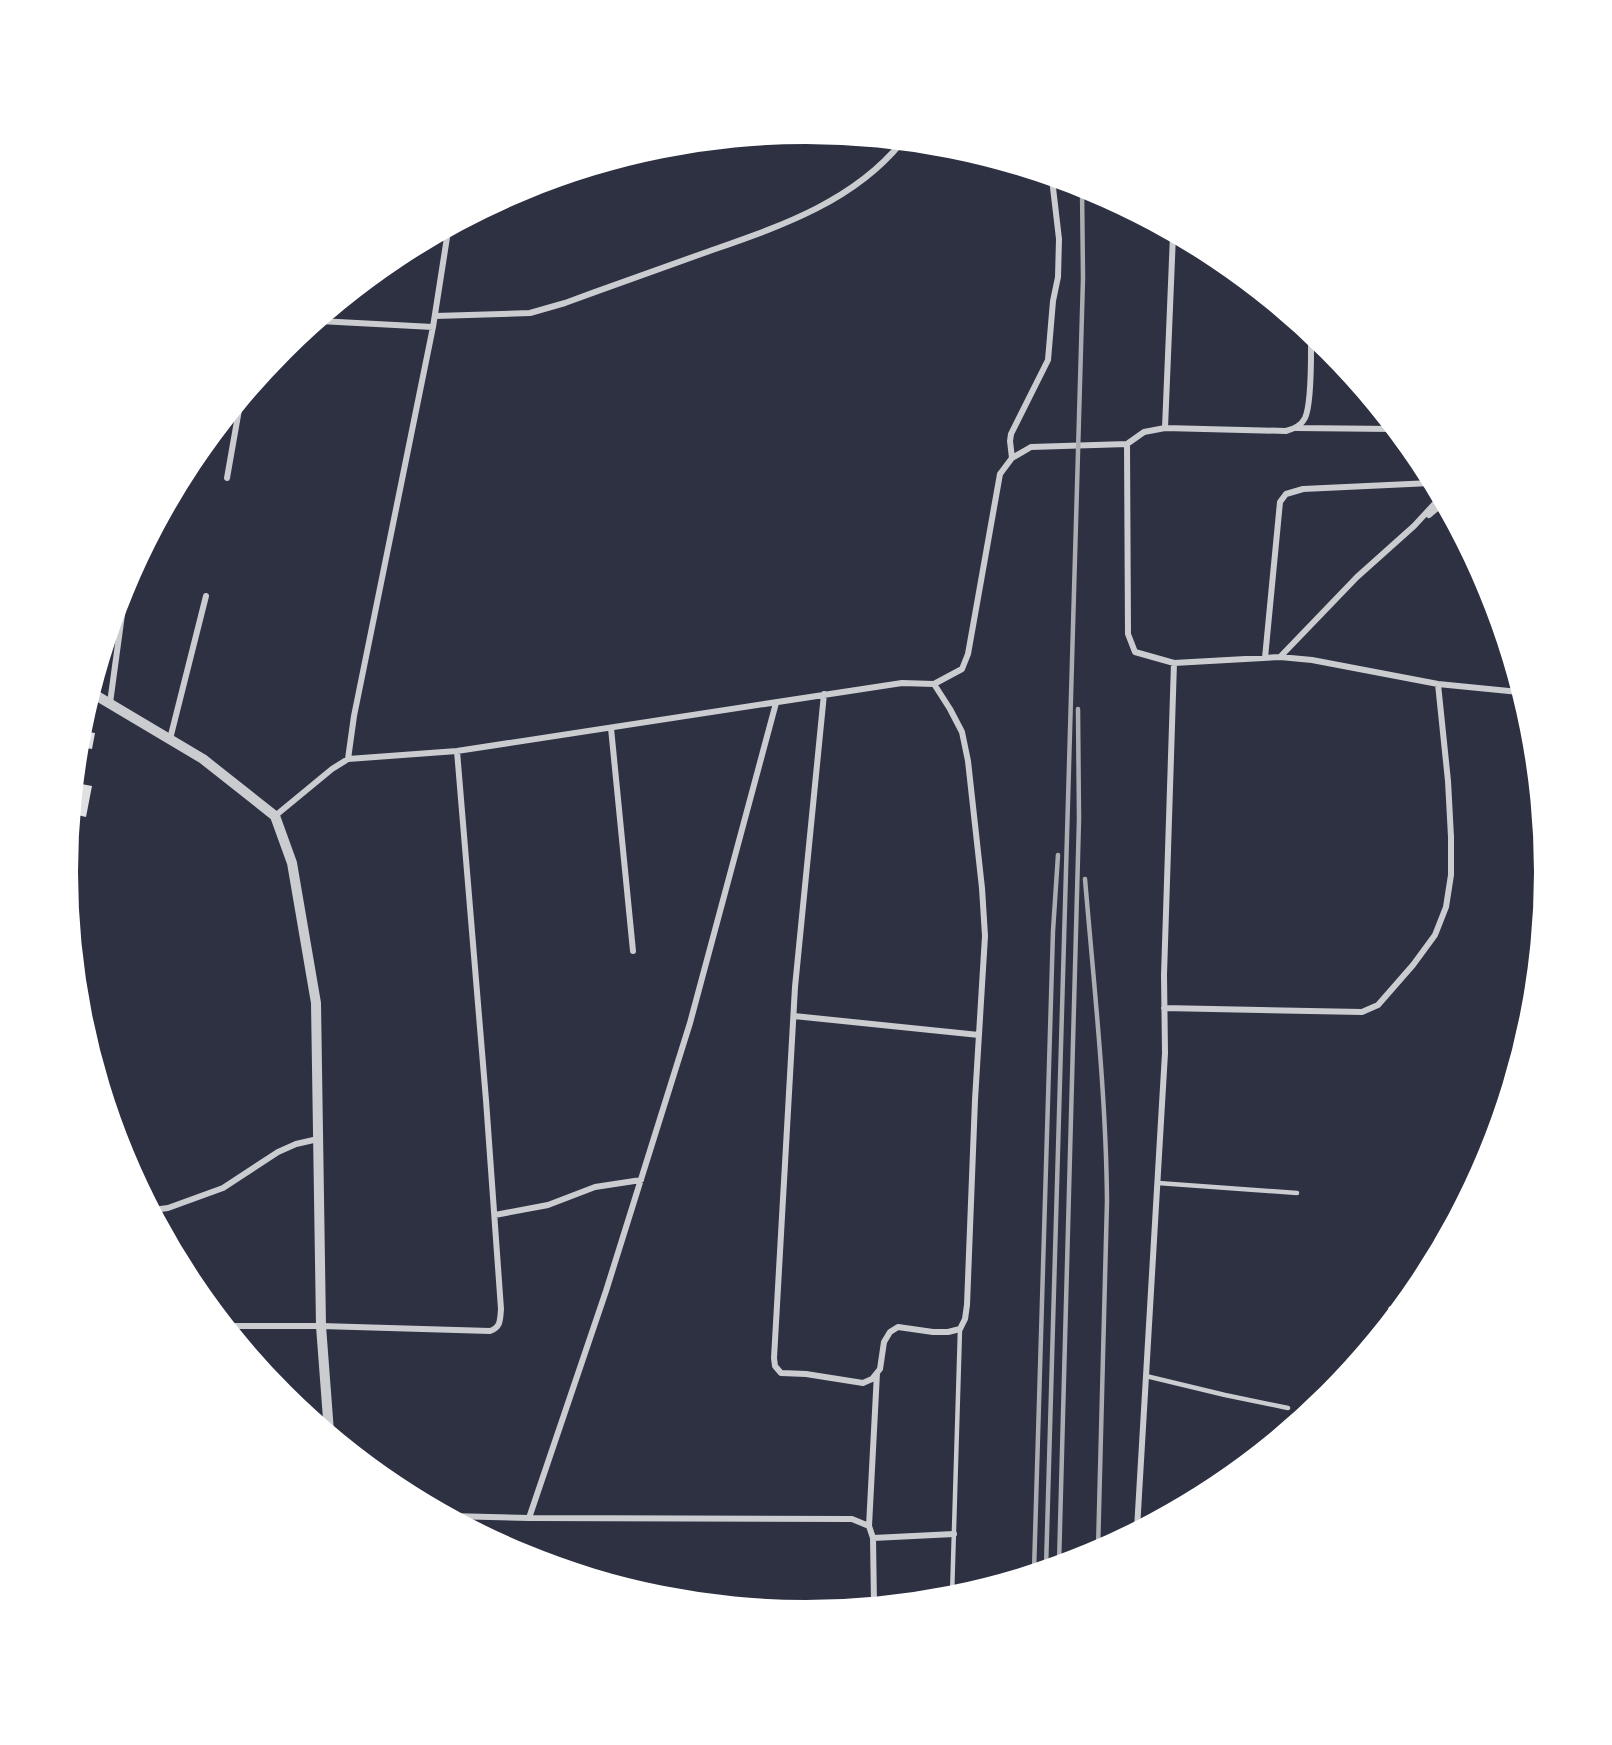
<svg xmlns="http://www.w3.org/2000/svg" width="1612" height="1745" font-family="Roboto,sans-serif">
<rect width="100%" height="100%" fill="#2d3142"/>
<path fill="#e0e0e3" d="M82 731 95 733 92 749 80 747Z
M76 783 92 786 86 817 73 814Z"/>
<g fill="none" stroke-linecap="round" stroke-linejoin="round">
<path stroke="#caccd0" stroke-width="4.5" d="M1158 1183 1297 1193
M1146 1376 1225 1395 1288 1408
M952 1596 960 1329"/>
<path stroke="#caccd0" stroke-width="6" d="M435 316 530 313 565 303C611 286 657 270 704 253 775 228 851 204 901 143
M319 321 433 327
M1165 428 1173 235
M1296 428 1393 429
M1127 444 1128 634 1135 652 1174 663 1280 657 1312 660 1438 684 1519 692
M1012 458 1010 441 1011 434 1048 360 1053 301 1058 277 1059 239 1052 179
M227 478 240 404
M1429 515 1442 504
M1280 657 1357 577 1414 526 1439 499
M1265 658 1280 502 1286 494 1303 489 1431 483
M824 694 795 987 774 1358 775 1366 781 1373 806 1374 863 1383 872 1379 880 1369 884 1342 890 1332 898 1327 933 1332H948L960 1329 965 1319 967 1305 975 1100 985 936 982 888 968 761 962 732 950 709 934 684
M110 703 126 585
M611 728 633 951
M170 739 206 596
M348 759 354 716 433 327 448 231
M275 816 332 769 348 759 457 751 902 683 934 684 962 669 968 654 1000 474 1012 458 1031 447 1127 444 1144 432 1165 428 1286 431C1294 429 1301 426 1305 418 1312 403 1311 356 1311 337
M1164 1008 1362 1012 1378 1005 1413 965 1435 935 1446 907 1451 875V837L1448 781 1438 684
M794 1016 979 1035
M153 1210 168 1208 223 1188 278 1152 296 1144 318 1139
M495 1215 548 1205 595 1187 641 1180
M1391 1309 1398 1310
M228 1326H321L490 1331C501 1327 500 1320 501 1309L486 1100 457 751
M450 1516 529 1518 852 1519 869 1526 873 1538 874 1604
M529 1518 606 1291 690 1023 776 703
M869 1526 877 1373
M1137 1529 1165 1053 1164 975 1174 663
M873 1538 954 1534"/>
<path stroke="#caccd0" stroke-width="10" d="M92 693 203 759 275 816 292 863 316 1003 321 1326 329 1432"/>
<path stroke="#abadb3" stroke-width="4.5" d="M1085 879C1094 986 1106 1093 1107 1201L1098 1550
M1059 1564 1079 819 1078 709
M1046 1568 1083 278 1082 188
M1034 1571 1053 931 1058 855"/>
</g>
<path d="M0 0H1612V1745H0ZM78 872a728 728 0 1 1 1456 0a728 728 0 1 1-1456 0Z" fill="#fff" fill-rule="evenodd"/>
</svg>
